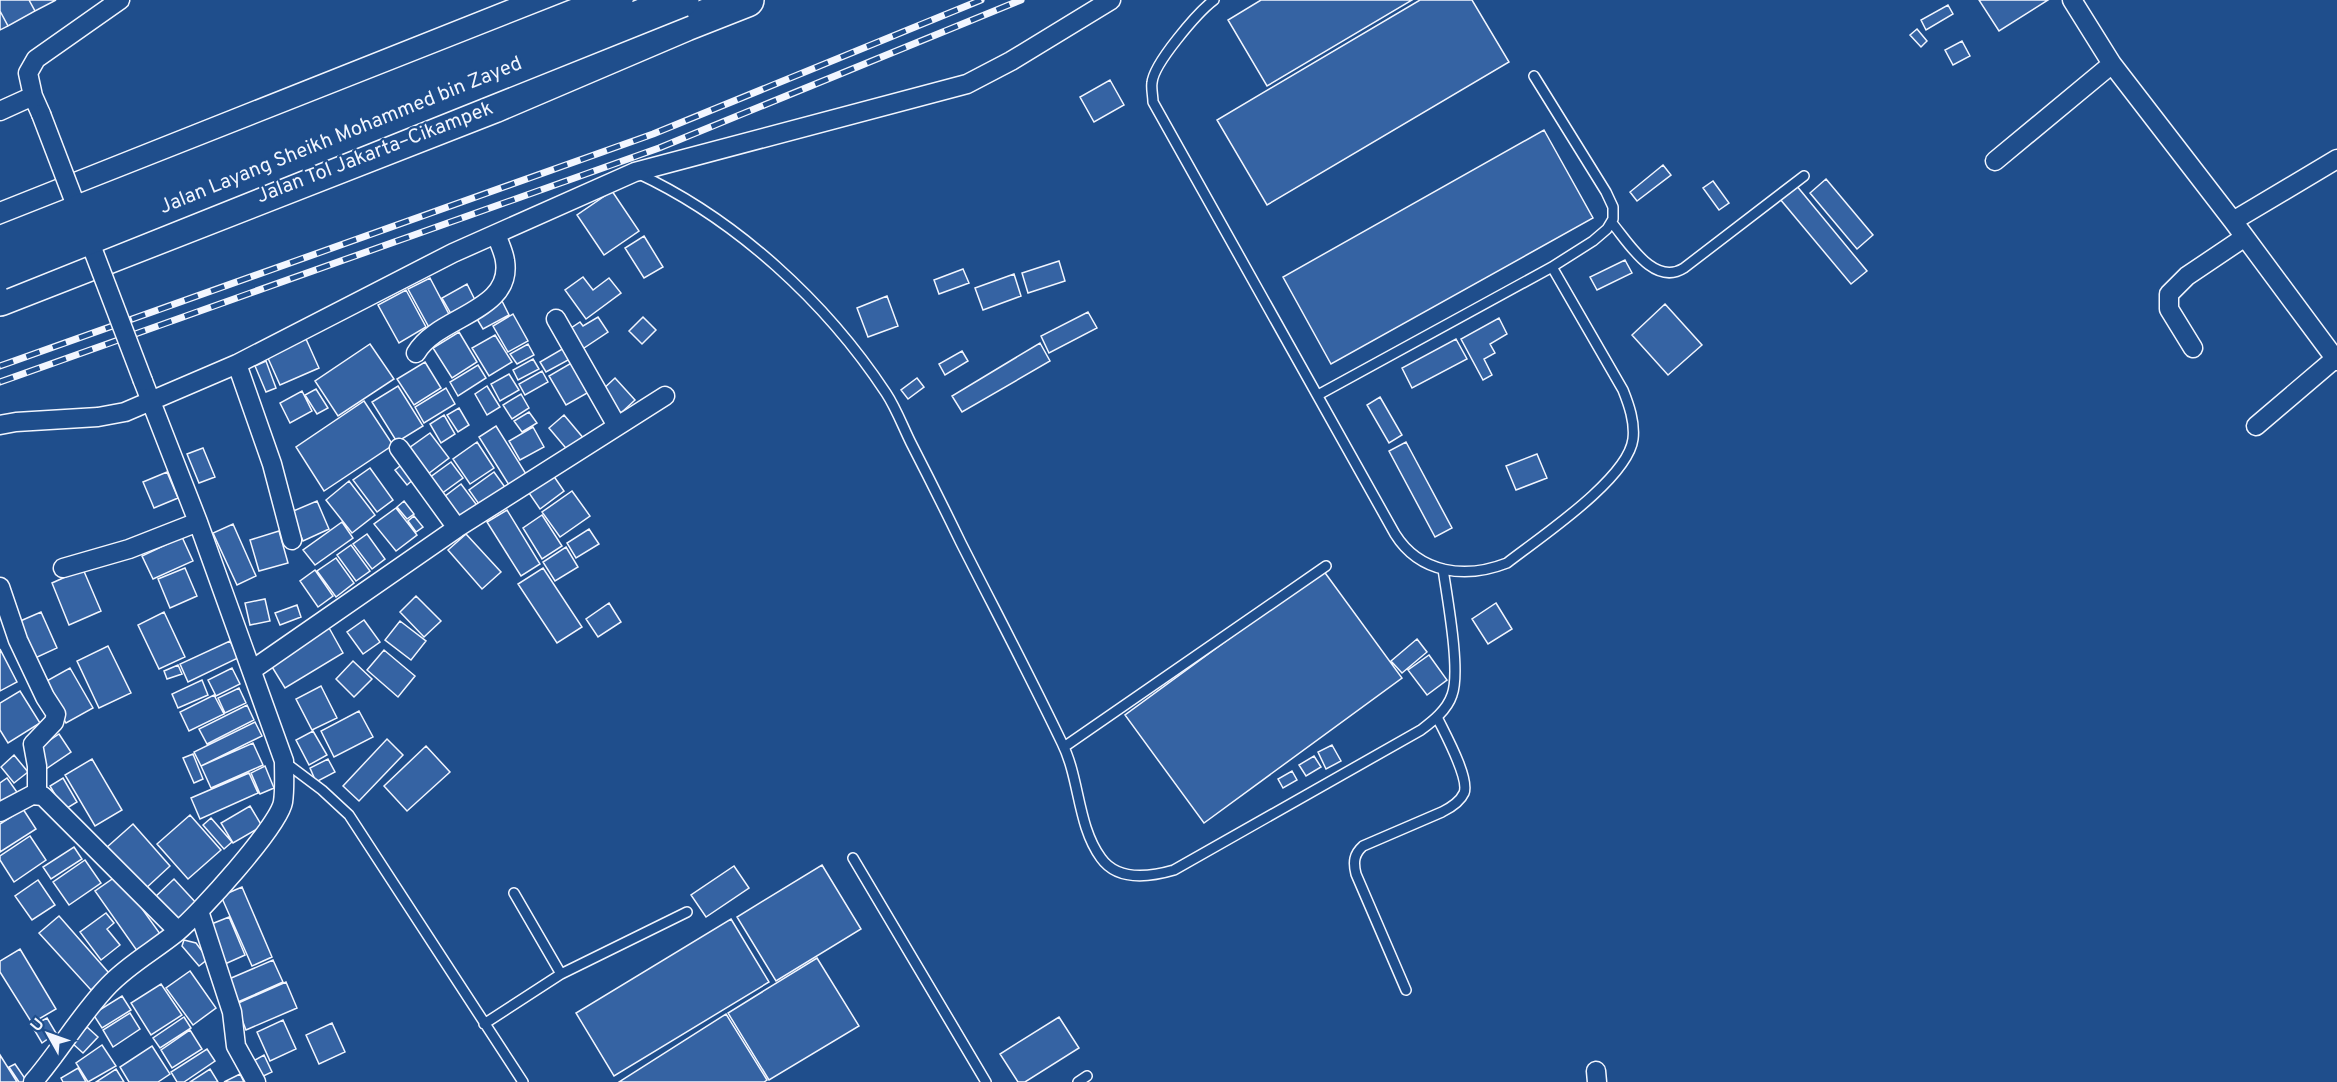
<svg xmlns="http://www.w3.org/2000/svg" width="2337" height="1082" font-family="Overpass,sans-serif">
<rect width="100%" height="100%" fill="#1f4e8c"/>
<path fill="#3563a3" stroke="#f2f6ff" stroke-width="1.5" d="M0 0H29L35 11 8 26 0 11Z
M29 0H56L35 11Z
M1261 0H1412L1267 86 1228 20Z
M1420 0H1472L1509 62 1267 205 1217 120Z
M1979 0H2048L1999 31Z
M1948 5 1953 14 1926 30 1921 20Z
M0 11 8 26 0 30Z
M1917 29 1927 41 1921 47 1910 35Z
M1962 41 1970 56 1953 65 1945 50Z
M1110 80 1124 105 1094 122 1080 97Z
M1544 130 1593 218 1331 364 1283 277Z
M1663 165 1671 175 1637 201 1630 192Z
M1826 179 1873 235 1857 249 1810 193Z
M1713 181 1729 203 1719 210 1703 188Z
M1796 185 1867 271 1851 284 1780 199Z
M612 191 639 231 604 255 577 215Z
M644 236 663 267 644 278 625 248Z
M1625 260 1632 273 1597 290 1590 277Z
M1059 261 1065 281 1028 293 1022 273Z
M963 269 969 283 939 294 934 280Z
M1014 274 1021 296 983 310 975 288Z
M583 277 593 290 609 278 621 293 586 319 565 290Z
M430 278 452 320 431 331 408 289Z
M467 284 478 306 454 319 442 298Z
M406 290 426 327 399 343 378 305Z
M887 296 898 326 868 337 857 308Z
M501 299 509 315 483 329 474 314Z
M1665 304 1702 345 1668 375 1632 335Z
M1088 312 1097 328 1049 353 1041 336Z
M513 314 528 341 508 352 493 326Z
M598 317 608 332 581 350 568 330 580 322 583 326Z
M643 317 656 330 642 344 629 331Z
M1499 318 1507 334 1490 344 1495 353 1484 359 1492 375 1483 380 1461 339Z
M459 332 477 362 452 378 433 348Z
M495 335 512 362 489 376 472 348Z
M306 339 319 368 280 385 267 356Z
M1456 339 1467 359 1412 388 1402 368Z
M1040 343 1050 361 962 412 952 396Z
M370 344 394 379 338 416 315 381Z
M528 344 534 355 517 364 510 354Z
M564 348 570 359 546 372 540 362Z
M962 351 968 361 945 375 939 364Z
M533 359 539 369 518 380 513 370Z
M266 361 276 388 266 392 255 366Z
M425 362 441 388 414 405 397 379Z
M573 362 589 392 566 405 549 376Z
M478 365 486 378 458 396 450 382Z
M542 371 548 382 525 395 519 384Z
M509 374 519 390 500 401 491 384Z
M615 378 635 400 621 413 600 392Z
M917 378 924 387 908 399 901 390Z
M398 386 423 426 397 442 372 402Z
M487 386 500 407 487 415 475 394Z
M446 388 455 404 424 423 415 407Z
M316 389 328 408 317 414 305 395Z
M302 391 312 411 290 423 280 403Z
M521 394 529 408 512 419 503 405Z
M1380 397 1402 435 1389 443 1367 405Z
M364 401 393 445 324 491 296 447Z
M459 408 469 425 458 432 447 415Z
M529 412 537 423 522 432 514 421Z
M444 415 455 434 441 443 430 424Z
M564 415 585 440 570 453 549 428Z
M496 426 526 474 509 485 479 437Z
M533 427 544 447 520 460 509 441Z
M430 433 449 458 428 474 409 448Z
M477 442 494 468 470 484 453 459Z
M1406 442 1452 528 1435 537 1389 451Z
M203 448 215 477 199 483 187 454Z
M1537 454 1547 478 1516 490 1506 466Z
M405 462 416 477 407 485 395 470Z
M451 462 463 478 441 494 429 478Z
M370 468 393 500 377 512 353 480Z
M167 472 178 498 154 508 143 482Z
M494 472 507 490 481 507 469 490Z
M553 475 564 491 540 509 529 493Z
M349 481 375 515 352 533 326 500Z
M461 484 479 508 457 524 440 500Z
M572 491 590 516 560 537 542 512Z
M317 501 329 529 303 541 291 512Z
M404 501 414 514 407 519 397 507Z
M396 508 417 535 396 551 374 524Z
M507 510 540 564 521 576 487 522Z
M542 515 562 546 542 559 523 528Z
M414 516 423 527 416 532 408 521Z
M342 522 353 538 315 565 303 550Z
M233 524 256 576 237 585 213 533Z
M589 529 599 544 576 558 567 543Z
M279 531 288 563 259 571 250 540Z
M367 534 385 559 372 569 353 544Z
M466 534 501 572 482 589 448 550Z
M182 537 193 561 153 579 142 556Z
M351 545 370 571 356 581 337 555Z
M566 547 578 567 555 581 543 562Z
M336 558 354 583 336 597 317 571Z
M185 568 197 596 170 608 158 579Z
M543 568 582 627 557 643 518 584Z
M83 569 101 611 69 625 52 583Z
M315 570 333 596 318 607 300 581Z
M1323 570 1402 678 1204 823 1125 715Z
M416 596 441 621 424 637 400 612Z
M265 599 270 621 250 625 245 603Z
M609 603 621 622 598 637 586 619Z
M1496 603 1512 629 1488 644 1472 619Z
M297 605 301 617 280 625 275 613Z
M41 612 57 648 33 659 18 622Z
M164 612 185 657 159 669 138 625Z
M364 620 380 642 363 654 347 632Z
M400 621 426 641 411 660 385 640Z
M328 626 343 653 285 688 269 662Z
M1417 639 1427 652 1402 673 1391 661Z
M230 641 238 658 188 682 180 664Z
M108 646 131 693 99 708 77 661Z
M0 649 17 682 0 691Z
M384 650 415 676 398 697 367 670Z
M1429 655 1447 680 1427 695 1408 670Z
M353 661 372 679 354 697 336 679Z
M178 665 182 674 167 679 164 671Z
M70 668 93 708 66 723 43 683Z
M232 668 240 684 216 696 208 680Z
M202 680 208 695 178 708 172 694Z
M321 686 337 718 312 730 296 699Z
M239 688 246 703 225 713 218 698Z
M20 691 40 723 8 743 0 730V703Z
M214 695 224 714 189 731 180 712Z
M247 705 254 720 207 744 199 729Z
M359 711 373 737 334 757 321 731Z
M255 722 262 736 201 766 194 752Z
M313 731 327 755 309 765 296 740Z
M59 734 71 752 46 769 34 751Z
M387 739 403 755 359 801 343 786Z
M253 743 263 765 211 788 201 766Z
M1332 745 1341 761 1326 769 1318 752Z
M426 746 450 772 407 811 384 786Z
M193 754 203 779 194 783 183 758Z
M14 755 28 772 14 783 1 767Z
M1314 756 1321 767 1306 776 1299 765Z
M92 759 122 810 95 826 65 775Z
M328 759 335 772 316 782 310 768Z
M265 766 274 788 260 794 251 773Z
M1292 771 1297 780 1283 788 1278 779Z
M249 773 258 793 200 819 191 798Z
M7 778 19 795 0 808V783Z
M63 778 77 802 64 810 50 786Z
M250 806 262 826 233 843 221 823Z
M23 809 36 829 0 852V824Z
M190 815 221 850 188 879 157 844Z
M211 818 232 842 224 849 203 825Z
M133 824 170 866 144 890 106 848Z
M30 836 46 860 14 882 0 860V856Z
M74 847 82 859 51 879 43 867Z
M85 860 101 883 69 905 53 882Z
M822 865 861 929 776 981 737 917Z
M734 866 749 888 706 917 691 895Z
M118 875 163 938 140 955 95 891Z
M174 879 198 905 177 924 153 899Z
M38 880 55 905 32 920 15 896Z
M242 887 272 957 252 966 221 896Z
M106 913 114 923 107 929 120 945 101 960 80 932Z
M59 916 109 973 91 990 39 933Z
M229 917 245 955 225 964 209 925Z
M731 919 769 982 614 1076 576 1013Z
M184 940 196 943 208 959 199 966 182 946Z
M20 949 56 1009 32 1023 0 972V961Z
M817 958 859 1026 769 1080 728 1013Z
M273 960 283 982 238 1002 229 979Z
M190 971 216 1008 193 1025 166 988Z
M286 982 297 1008 246 1030 236 1004Z
M161 984 182 1015 151 1035 131 1003Z
M122 996 131 1010 102 1028 93 1014Z
M130 1013 140 1029 113 1047 103 1030Z
M726 1014 767 1080 764 1082H619Z
M184 1017 191 1028 160 1048 153 1038Z
M1059 1017 1079 1048 1025 1082H1018L1000 1054Z
M47 1018 56 1033 42 1043 32 1026Z
M283 1020 296 1049 270 1061 257 1032Z
M332 1023 345 1052 319 1064 306 1035Z
M87 1027 98 1037 83 1053 72 1043Z
M190 1030 202 1049 172 1068 161 1050Z
M102 1045 116 1066 88 1082 76 1063Z
M152 1046 170 1074 158 1082H129L120 1067Z
M207 1049 215 1061 184 1082H177L171 1072Z
M0 1055 17 1082H0Z
M264 1055 272 1072 257 1079 250 1063Z
M15 1064 26 1080 23 1082H19L9 1067Z
M78 1068 86 1082H63L61 1078Z
M116 1069 124 1082H96Z
M210 1069 218 1082H190Z
M240 1074 244 1082H224Z"/>
<g fill="none" stroke-linecap="round" stroke-linejoin="round">
<defs>
<path id="lane" d="M1214 0C1198 12 1153 64 1152 83 1151 88 1153 96 1153 102L1395 534C1420 574 1466 579 1507 563 1539 538 1628 479 1633 439 1635 422 1629 405 1623 390L1552 267
M637 173C736 219 826 302 886 393 896 408 903 427 911 443 928 476 945 510 961 543 995 610 1030 676 1062 743 1080 779 1077 825 1101 858 1118 882 1150 877 1174 870L1421 730C1433 721 1447 710 1452 695 1461 671 1447 597 1443 569
M1612 223C1628 242 1654 287 1684 268L1804 176
M1318 395 1552 267 1593 241 1607 229 1613 219V207L1606 192 1534 76
M1064 747 1326 566
M286 763 322 790 349 815 523 1082
M853 858 986 1082
M514 893 561 974
M1406 990 1356 874C1353 862 1354 854 1363 846L1442 812C1450 808 1460 802 1464 793 1470 778 1444 732 1437 717
M484 1024 561 974 687 912
M1078 1082 1087 1076"/>
<path id="street" d="M2072 0 2112 64 2233 221 2337 361
M0 111 33 96
M41 114 33 96 28 73 36 59 120 0
M1995 161 2112 64
M2233 221 2337 159
M556 319 617 426
M2193 348 2169 309V294L2187 276 2245 237
M416 353C437 316 513 312 505 261 504 252 499 243 496 234
M237 364 272 464 292 540
M0 425 16 422 98 417 125 412 237 364 453 253 635 172 967 84 1011 61 1111 0
M2256 426 2337 357
M399 448 457 528
M63 568 129 549 198 522
M0 587 18 640 45 697 56 714 54 722 33 744 37 766V795
M252 670 457 528 665 396
M0 812 32 795 43 796 178 931
M199 911 232 1012 236 1046 256 1082
M1596 1071 1597 1082
M33 1082C60 1051 80 1015 109 985 129 964 155 950 177 932 198 915 279 826 283 802 285 789 284 774 284 761L198 522 143 381"/>
<path id="highway" d="M0 220 554 0
M0 299 494 106 686 24 747 0"/>
</defs>
<use href="#lane" stroke="#f2f6ff" stroke-width="12"/>
<use href="#street" stroke="#f2f6ff" stroke-width="21"/>
<use href="#highway" stroke="#f2f6ff" stroke-width="36"/>
<use href="#lane" stroke="#1f4e8c" stroke-width="9"/>
<use href="#street" stroke="#1f4e8c" stroke-width="18"/>
<use href="#highway" stroke="#1f4e8c" stroke-width="33"/>
<defs>
<path id="rail" d="M0 366 653 134 981 0
M0 382 659 148 1021 0"/>
</defs>
<use href="#rail" stroke="#f2f6ff" stroke-width="7"/>
<use href="#rail" stroke="#1f4e8c" stroke-width="4.5" stroke-dasharray="14" stroke-linecap="butt"/>
<defs>
<path id="street-bridge" d="M41 114 143 381"/>
<path id="highway-bridge" d="M0 243 616 0
M0 273 682 0"/>
</defs>
<use href="#street-bridge" stroke="#f2f6ff" stroke-width="21" stroke-linecap="butt"/>
<use href="#highway-bridge" stroke="#f2f6ff" stroke-width="36" stroke-linecap="butt"/>
<use href="#street-bridge" stroke="#1f4e8c" stroke-width="18"/>
<use href="#highway-bridge" stroke="#1f4e8c" stroke-width="33"/>
</g>
<g text-anchor="middle" dominant-baseline="central" stroke-width="4.5" stroke-linejoin="round" paint-order="stroke">
<g font-size="20" fill="#f2f6ff" stroke="#1f4e8c">
<text transform="translate(341 136) rotate(-22)">Jalan Layang Sheikh Mohammed bin Zayed</text>
<text transform="translate(375 153) rotate(-21)">Jalan Tol Jakarta–Cikampek</text>
</g>
</g>
<g transform="translate(48 1034) rotate(310)" stroke="#1f4e8c" stroke-width="4.5" paint-order="stroke">
<path d="M0-4.5L10 22L0 15L-10 22Z" fill="#f2f6ff"/>
<text y="-9" font-size="16" font-weight="bold" text-anchor="middle" fill="#f2f6ff">U</text>
</g>
</svg>
